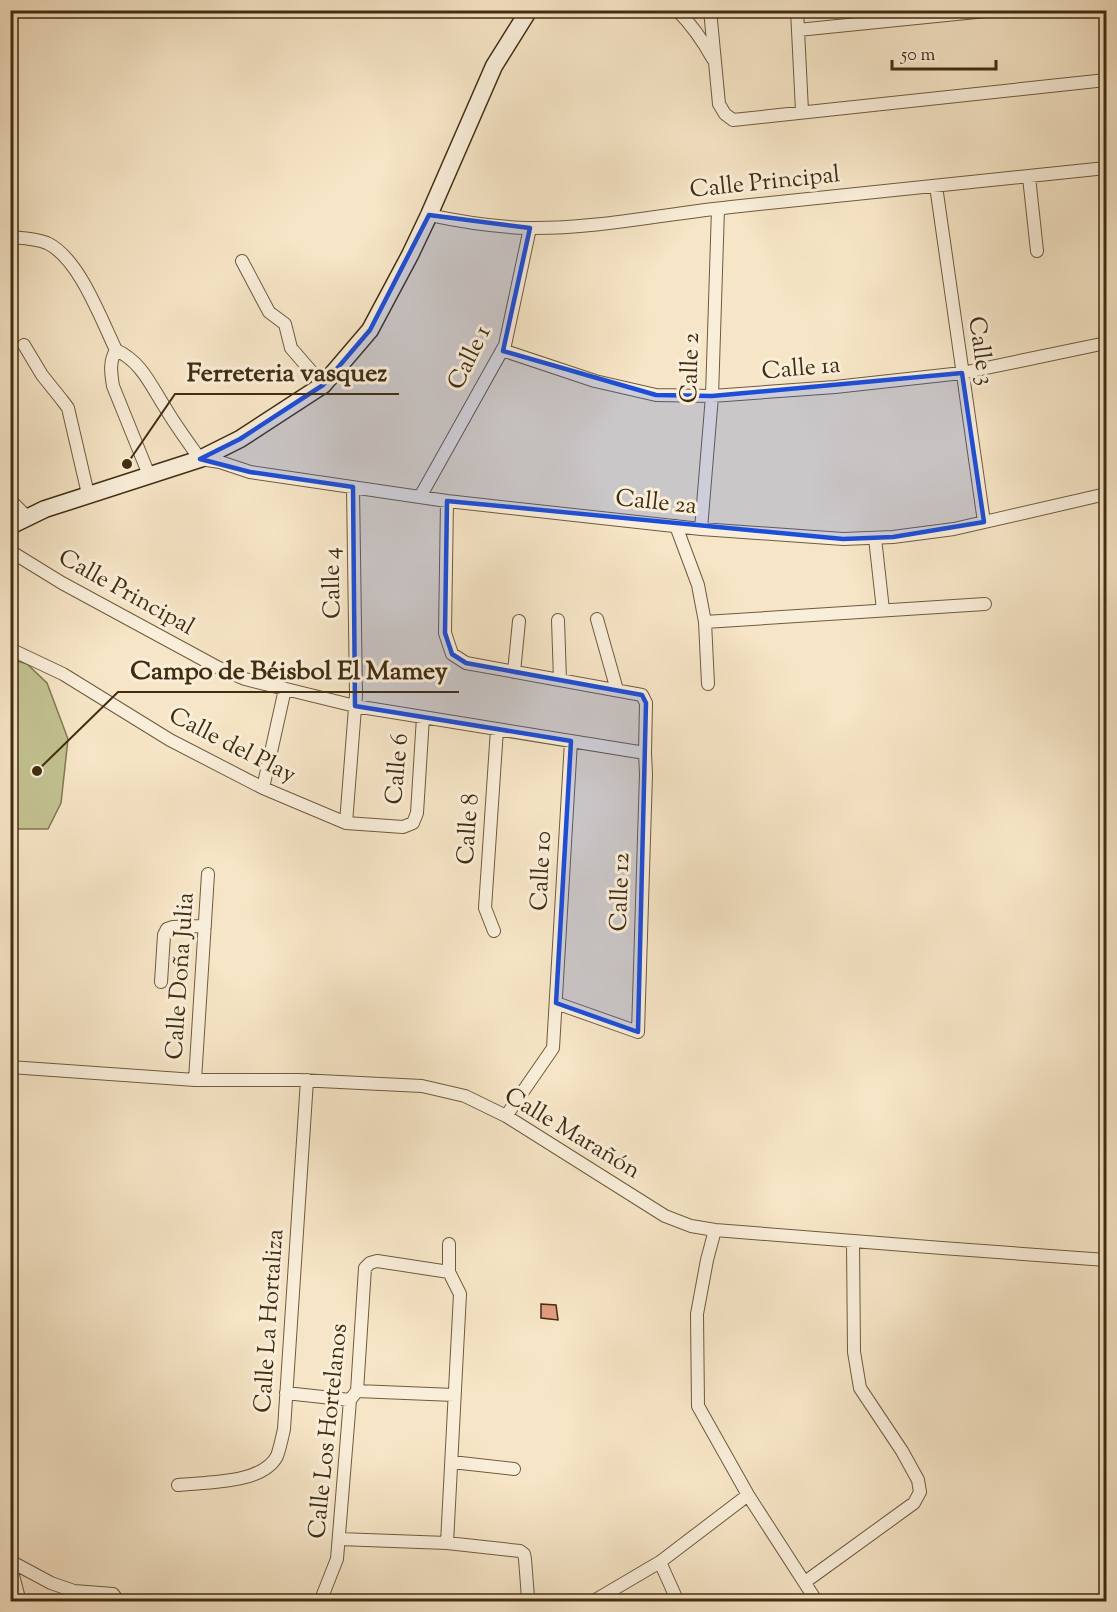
<svg xmlns="http://www.w3.org/2000/svg" width="1117" height="1612" font-family="'Sorts Mill Goudy',serif">
<rect width="100%" height="100%" fill="#f6e5c6"/>
<filter id="stains"><feTurbulence type="fractalNoise" baseFrequency=".00333" numOctaves="4"/><feColorMatrix values="0 0 0 0 .2 0 0 0 0 .09 0 0 0 0 .02 0 0 0 .5 -.17"/></filter>
<radialGradient id="worn" r=".72"><stop offset=".6" stop-color="#630" stop-opacity="0"/><stop offset="1" stop-color="#630" stop-opacity=".3"/></radialGradient>
<path fill="#c3c291" stroke="#827850" stroke-width="1.5" d="M11 659 27 664 47 683 68 739 61 803 48 829H11Z"/>
<path fill="#e59d81" stroke="#412d10" stroke-width="1.5" d="M541 1304 556 1305 558 1320 541 1318Z"/>
<g fill="none" stroke-linecap="round" stroke-linejoin="round">
<defs>
<path id="minor" d="M677 10C692 25 703 41 713 59
M710 10 719 104 725 114 733 120 1106 80
M797 10 802 111
M798 30 996 10
M1029 177 1037 251
M936 186 984 522
M429 215C462 222 494 227 528 228 596 229 664 214 731 207 856 194 981 181 1106 168
M10 237C23 238 35 238 47 243 79 258 101 319 116 350 142 362 151 386 166 409 176 426 188 442 200 459L220 462 250 472 447 501 701 529 843 539 893 537 954 529 1106 494
M242 261 269 312 285 324 291 348 323 385
M24 345 42 375 62 400 68 408 88 494
M116 350C109 362 111 373 113 386L149 475
M502 350 595 381 656 395 712 396 835 387 962 373 1106 343
M420 497 505 345 530 228
M10 500 27 517
M447 501 445 633 452 654 466 663 642 695 646 703 645 753 646 774 638 1032 556 1003
M676 526 698 585 705 622 985 604
M701 529 712 396 718 209
M875 538 883 610
M10 551 62 583 217 667 245 679 355 706 645 753
M597 619 617 690
M558 620 560 680
M705 622 708 684
M10 649 63 674 170 740 263 788 346 823 403 827 413 823 417 813 423 717
M514 672 519 621
M263 788 285 689
M346 823 356 695 353 487
M494 931 485 908 497 729
M161 982 164 935 167 929 173 927 205 926
M10 1067 195 1080H299L422 1086 465 1096 506 1116 665 1216 691 1226 715 1230 942 1248 1106 1260
M195 1080 208 874
M506 1116 553 1048 571 741
M715 1230 707 1260 697 1314 698 1406 748 1495 817 1602
M357 1391 454 1395
M286 1393 350 1400
M452 1462 514 1469
M178 1485C205 1482 263 1484 277 1456 280 1448 282 1438 284 1429L307 1080
M339 1539 447 1543 520 1551 524 1554 525 1559 528 1598 530 1602
M447 1543 460 1294 449 1272V1244
M10 1561 51 1583 74 1591 113 1594 119 1602
M660 1562 678 1602
M10 1564 20 1602
M805 1582 914 1503 920 1492 918 1480 902 1451 860 1388 854 1352 853 1241
M320 1602 337 1559 350 1400 357 1391 365 1268 370 1263 377 1261 449 1272
M592 1602 660 1562 748 1495"/>
<path id="secondary" d="M10 526 45 509 200 459 240 439 323 385 370 330 410 255 429 215 494 66 529 10"/>
</defs>
<use href="#minor" stroke="#6e5b3e" stroke-width="14"/>
<use href="#secondary" stroke="#412d10" stroke-width="19"/>
<use href="#minor" stroke="#f9eeda" stroke-width="12"/>
<use href="#secondary" stroke="#f9eeda" stroke-width="16"/>
</g>
<path fill="#1d4ed8" fill-opacity="0.2" stroke="#1d4ed8" stroke-width="4.5" stroke-linejoin="round" d="M429 215 530 228 503 351 656 395 712 396 962 373 984 522 893 537 843 539 447 501 445 633 452 654 466 663 642 695 646 703 638 1032 556 1003 571 741 355 706 353 487 250 472 200 459 240 439 323 385 370 330Z"/>
<g text-anchor="middle" dominant-baseline="central" stroke-width="6" stroke-linejoin="round" paint-order="stroke">
<g font-size="24" fill="#412d10" stroke="#f9eeda">
<text transform="translate(765 183) rotate(-6)">Calle Principal</text>
<text transform="translate(980 351) rotate(82)">Calle 3</text>
<text transform="translate(470 358) rotate(-64)">Calle 1</text>
<text transform="translate(691 368) rotate(-88)">Calle 2</text>
<text transform="translate(801 369) rotate(-5)">Calle 1a</text>
<text transform="translate(656 503) rotate(6)">Calle 2a</text>
<text transform="translate(333 583) rotate(-91)">Calle 4</text>
<text transform="translate(126 593) rotate(29)">Calle Principal</text>
<text transform="translate(232 746) rotate(27)">Calle del Play</text>
<text transform="translate(398 769) rotate(-85)">Calle 6</text>
<text transform="translate(469 829) rotate(-86)">Calle 8</text>
<text transform="translate(542 871) rotate(-87)">Calle 10</text>
<text transform="translate(621 892) rotate(-88)">Calle 12</text>
<text transform="translate(181 976) rotate(-86)">Calle Doña Julia</text>
<text transform="translate(572 1134) rotate(31)">Calle Marañón</text>
<text transform="translate(270 1321) rotate(-86)">Calle La Hortaliza</text>
<text transform="translate(329 1431) rotate(-84)">Calle Los Hortelanos</text>
</g>
</g>
<path fill="none" stroke="#412d10" stroke-width="2" d="M127 464L175 394H399M37 771L118 692H459"/>
<g fill="#412d10" stroke="#f9eeda" stroke-width="2">
<circle cx="127" cy="464" r="6"/>
<circle cx="37" cy="771" r="6"/>
</g>
<g font-size="26" text-anchor="middle" font-weight="bold" fill="#412d10" stroke="#f9eeda" stroke-width="6" stroke-linejoin="round" paint-order="stroke">
<text x="287" y="381">Ferreteria vasquez</text>
<text x="289" y="679">Campo de Béisbol El Mamey</text>
</g>
<rect width="1117" height="1612" fill="none" stroke="#f6e5c6" stroke-width="36"/>
<rect x="12" y="12" width="1093" height="1588" fill="none" stroke="#412d10" stroke-width="3"/>
<rect x="18" y="18" width="1081" height="1576" fill="none" stroke="#412d10" stroke-width="1.5"/>
<path d="M892 60v9h104v-9" fill="none" stroke="#412d10" stroke-width="3"/>
<text x="901" y="60" font-size="18" fill="#412d10" stroke="#f9eeda" stroke-width="4.5" paint-order="stroke">50 m</text>
<rect width="100%" height="100%" filter="url(#stains)"/>
<rect width="100%" height="100%" fill="url(#worn)"/>
</svg>
